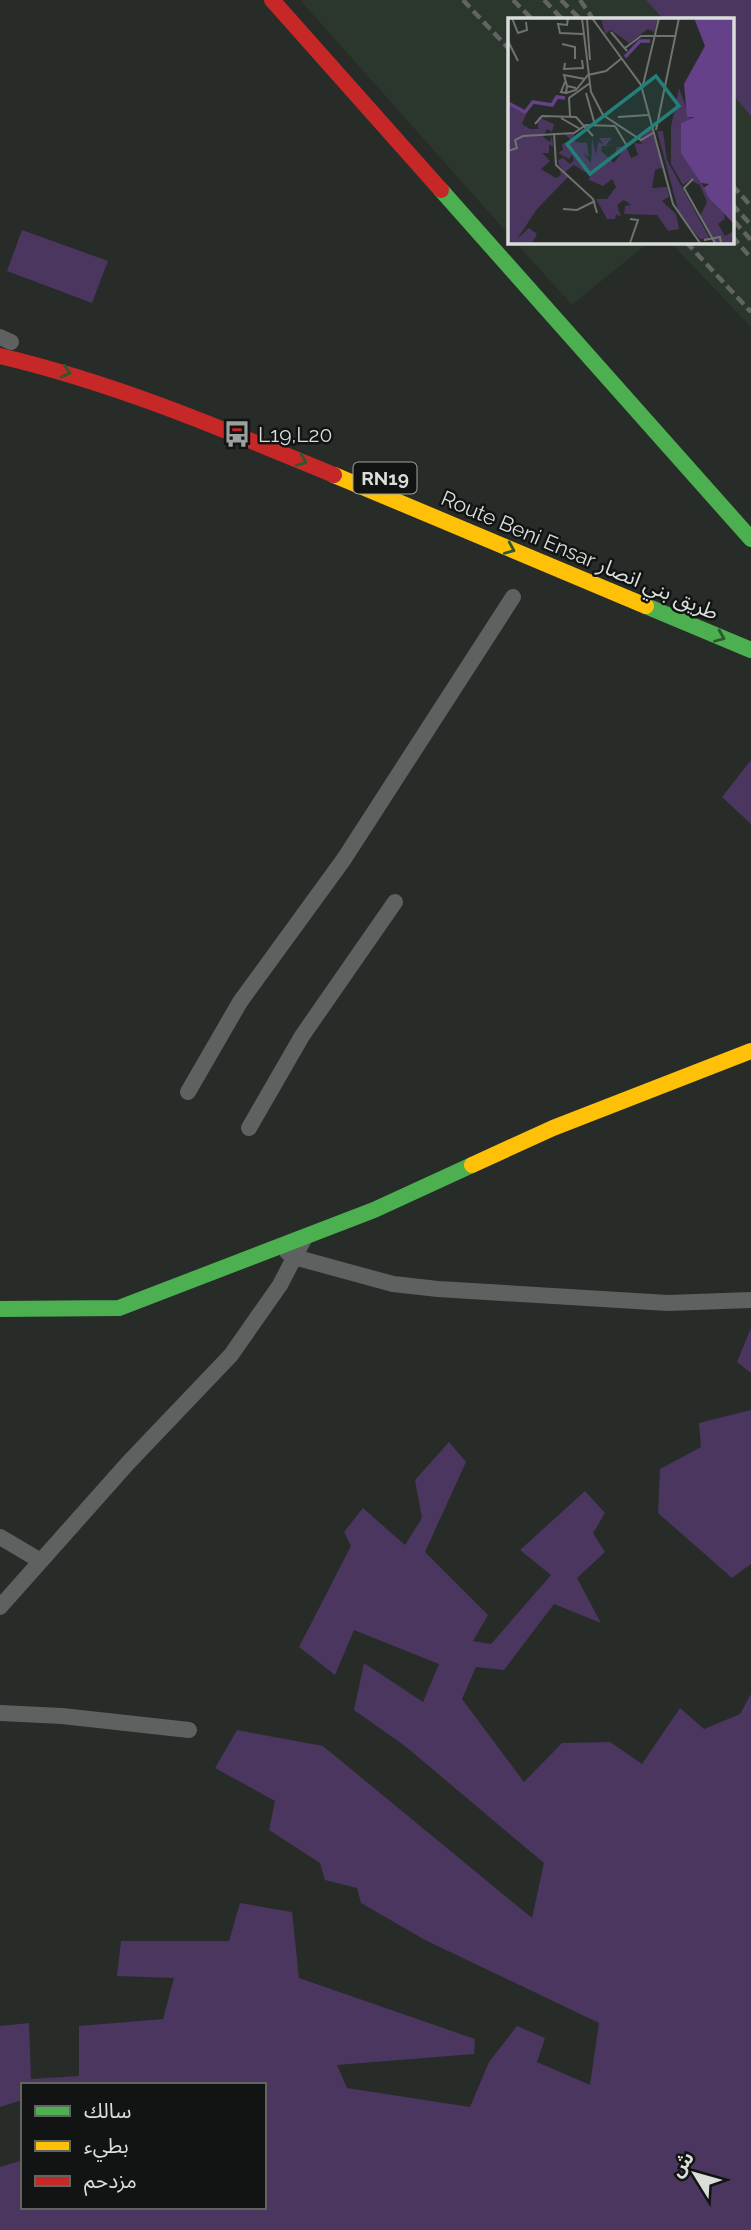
<svg xmlns="http://www.w3.org/2000/svg" width="751" height="2230" font-family="Raleway,'Noto Sans Arabic',sans-serif">
<rect width="100%" height="100%" fill="#272c28"/>
<path fill="#2b362d" d="M300 0H646L663 19H510L509 235Z
M732 94 751 116V327L670 242H732Z
M515 242H649L572 305Z"/>
<path fill="#4a365e" d="M646 0H751V116L732 94V19H663Z
M22 230 108 261 92 303 7 271Z
M751 760V824L722 797Z
M751 1328V1373L737 1362Z
M751 1410V1564L732 1578 658 1513 660 1469 701 1447 699 1423Z
M449 1442 466 1462 425 1552 488 1615 473 1641 491 1644 551 1575 520 1550 585 1491 605 1513 593 1533 605 1552 577 1578 601 1623 554 1604 504 1670 476 1667 462 1699 524 1782 562 1743 610 1742 642 1764 680 1708 704 1729 740 1714 751 1694V2230H0V2167L23 2160V2207H264V2085H23V2103L22 2100 0 2107V2026L29 2023 31 2079 79 2076V2026L163 2019 174 1978 117 1976 121 1941H229L240 1903 292 1912 299 1978 475 2039 474 2054 337 2065 347 2088 470 2107 489 2062 517 2026 545 2038 537 2062 590 2085 599 2023 425 1940 361 1903 357 1888 325 1880 320 1863 269 1830 275 1801 215 1768 237 1730 323 1746 532 1918 544 1863 405 1746 354 1710 364 1663 423 1702 439 1664 354 1630 335 1675 299 1647 351 1546 344 1532 363 1508 405 1545 422 1518 415 1480Z"/>
<g fill="none" stroke-linecap="round" stroke-linejoin="round">
<path stroke="#5e615f" stroke-width="16" d="M0 337 11 342
M188 1092 240 1002 344 859 513 597
M249 1128 302 1036 395 902
M287 1252 294 1257 393 1284 438 1289 668 1303 751 1300
M0 1537 39 1560
M0 1607 128 1463 231 1355 280 1285 305 1237
M0 1713 62 1716 189 1730"/>
<path stroke="#4caf50" stroke-width="16" d="M441 190 751 539
M646 606 751 650
M0 1309 119 1308 374 1210 472 1165"/>
<path stroke="#ffc107" stroke-width="16" d="M334 475 646 606
M472 1165 553 1128 751 1051"/>
<path stroke="#c62828" stroke-width="16" d="M272 0 441 190
M0 356C118 384 223 429 334 475"/>
<path stroke="#626462" stroke-width="4.5" stroke-dasharray="10 5" stroke-linecap="butt" d="M463 0 510 50
M513 0 532 19
M544 0 562 19
M561 0 580 19
M580 0 593 19
M732 185 751 206
M732 204 751 225
M734 221 751 240
M732 236 751 258
M686 242 751 312"/>
</g>
<defs><path id="oneway-chevron" d="M-2-3.5L2.5 0L-2 3.5" fill="none" stroke-width="1.6" stroke-linecap="round" stroke-linejoin="round" transform="scale(1.75)"/></defs>
<g stroke="#2c5a2e">
<use href="#oneway-chevron" transform="translate(66 372) rotate(15)"/>
<use href="#oneway-chevron" transform="translate(302 461) rotate(23)"/>
<use href="#oneway-chevron" transform="translate(510 549) rotate(23)"/>
<use href="#oneway-chevron" transform="translate(720 637) rotate(23)"/>
</g>
<defs>
<symbol id="bus-bare" viewBox="-9 -9 18 18"><path d="M-5-6H5V4H4V6H2V4H-2V6H-4V4H-5ZM-3.5-4V0h7V-4ZM-3.5 1.2v1.5H-2V1.2ZM2 1.2v1.5H3.5V1.2Z" fill="#9ba09c" stroke="#111412" stroke-width="2.5" paint-order="stroke"/></symbol>
</defs>
<g fill-rule="evenodd">
<use href="#bus-bare" x="218" y="415" width="38" height="38"/>
</g>
<g text-anchor="middle" dominant-baseline="central" stroke-width="5" stroke-linejoin="round" paint-order="stroke">
<rect fill="#111412" stroke="#9ea19f" stroke-width="2" x="353.5" y="462.5" width="63" height="31" rx="5"/>
<g font-size="19" font-weight="bold" fill="#dadedb">
<text x="385" y="478">RN19</text>
</g>
<g font-size="21" fill="#dadedb" stroke="#111412" text-anchor="start">
<text x="258" y="434">L19,L20</text>
</g>
<g font-size="21" fill="#dadedb" stroke="#111412">
<text transform="translate(580 555) rotate(23)">Route Beni Ensar طريق بني انصار</text>
</g>
</g>
<g transform="translate(508 18)">
<rect width="226" height="226" fill="#272c28"/>
<path d="M93 0H150L146 14 140 11 121 25 103 12 97 16ZM171 70 182 100 188 99 193 165 216 196 217 201 210 206 217 218 226 213V225H206L192 198 199 184 192 167 182 162 175 167 163 146V109ZM0 86 18 96 14 106 22 111H30V99L46 106 44 114 39 111 35 119 42 124 44 118 45 129 41 126V135H34L42 143 33 151 48 160 53 157 52 152 60 159 29 191 9 221 21 210 29 216 24 225H0ZM138 111H144L155 149 147 152 144 170 159 169 161 179 154 183 168 196 171 211 160 213 149 197 116 196 117 188 123 187 116 182 109 187 113 199 108 196 107 201H99L88 181H99L108 169 104 161 95 168 81 162 82 157 66 147 57 154 51 147 50 142 55 140 62 146 66 142 64 137 61 141 50 135 55 132 54 126 65 123 56 116H66L67 124 79 125 81 139 75 135 83 145 84 120 88 137 90 124 95 126 91 120H104L98 127 106 128H94L93 133 106 145 113 135H107L109 129 118 128 123 140 130 137 126 125 134 126 130 119 136 118ZM149 113H155L159 142 202 221H192L171 195Z" fill="#4a365e"/>
<path d="M186 0H226V206L201 180 196 170 201 166 193 165 173 135V105L187 99H179L176 66 197 28Z" fill="#654189"/>
<path fill="none" stroke="#654189" stroke-width="3.5" d="M117 39 132 23H142M0 85 17 94 25 84 44 87 49 79 57 80"/>
<path fill="none" stroke="#6f7370" stroke-width="2" d="M4 0 10 15 19 12 18 4M60 0 59 7 50 6 52 15 75 16M74 0 83 74 95 97 133 122 145 115M84 0 133 67 165 186 192 225M79 1 82 42M103 14 119 33M0 23 10 43M54 26 67 29V41M117 30 133 18H167M57 45 56 51 75 50 74 42M57 64 53 74 58 75 59 68 68 70M135 67 151 0M59 68 56 57 77 61M58 75 68 72 80 57 98 53 114 40M78 75 87 107M62 98 61 80 82 65M110 99 140 97M53 100 72 111M27 106 34 98 68 99 85 118M107 108 119 128M148 112 171 0M46 115 48 147 85 181 89 195M0 133 9 130 7 122 15 118 66 115 78 107 107 108M185 161 176 170 207 225M55 191 69 192 87 183M122 201 130 202 122 225M196 222 212 219 213 225"/>
<path fill="#238079" fill-opacity="0.15" stroke="#238079" stroke-width="3.5" d="M148 58 171 88 82 156 59 126Z"/>
<rect width="226" height="226" fill="none" stroke="#dadedb" stroke-width="3.5"/>
</g>
<rect x="21" y="2083" width="245" height="126" fill="#111412" stroke="#616562" stroke-width="2"/>
<rect x="35" y="2106" width="35" height="10" fill="#4caf50" stroke="#616562" stroke-width="2"/>
<text x="84" y="2118" font-size="21" fill="#dadedb">سالك</text>
<rect x="35" y="2141" width="35" height="10" fill="#ffc107" stroke="#616562" stroke-width="2"/>
<text x="84" y="2153" font-size="21" fill="#dadedb">بطيء</text>
<rect x="35" y="2176" width="35" height="10" fill="#c62828" stroke="#616562" stroke-width="2"/>
<text x="84" y="2188" font-size="21" fill="#dadedb">مزدحم</text>
<g transform="translate(695 2174) rotate(307)" stroke="#111412" stroke-width="5" paint-order="stroke">
<path d="M0-5L12 26L0 18L-12 26Z" fill="#dadedb"/>
<text y="-10" font-size="19" font-weight="bold" text-anchor="middle" fill="#dadedb">ش</text>
</g>
</svg>
